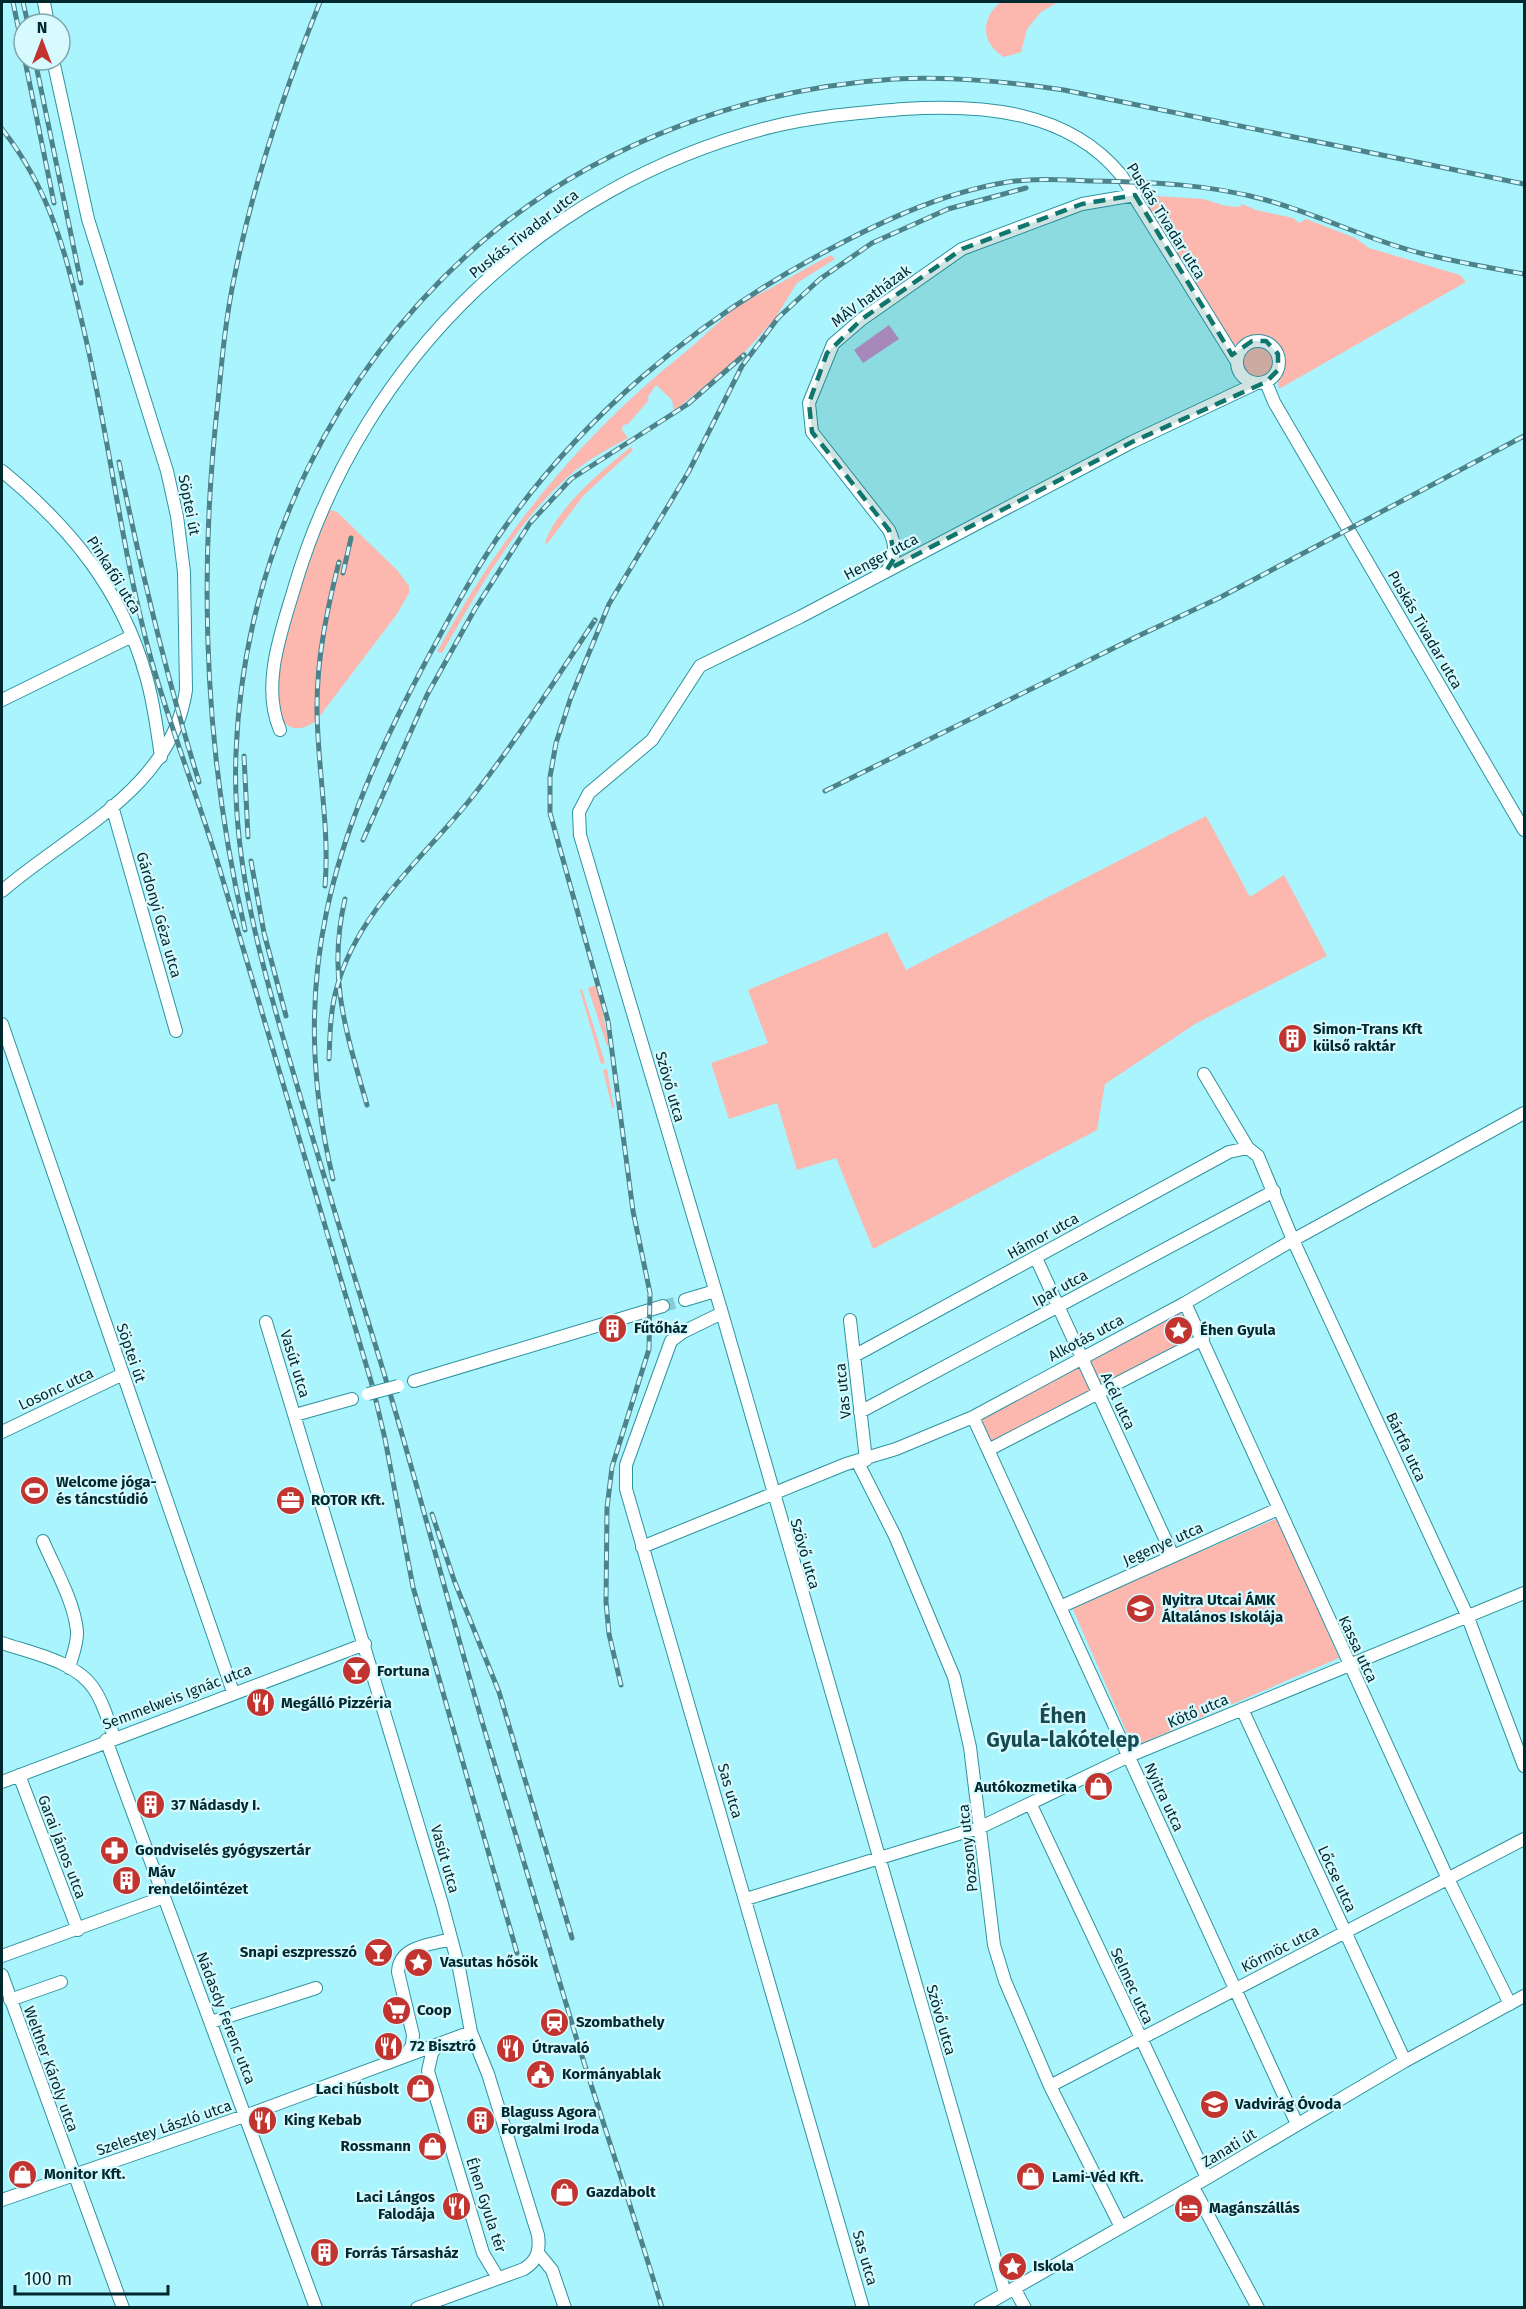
<svg xmlns="http://www.w3.org/2000/svg" width="1526" height="2309" font-family="'Fira Sans',sans-serif">
<rect width="100%" height="100%" fill="#aaf4fe"/>
<path fill="#fcb7af" d="M1001 2H1058L1041 12 1027 29 1021 52 1004 57C980 43 981 17 1001 2Z
M1155 196 1203 199 1226 206 1240 207 1242 204 1256 210 1293 218 1299 223 1306 219 1355 238 1369 248 1460 275 1466 282 1279 389C1274 375 1297 338 1259 336 1248 336 1241 344 1231 345L1147 204Z
M831 255 835 259 797 283 774 320 740 357 674 411 672 400 656 385 647 398 649 400 628 424 623 425 622 430 628 438C608 449 587 460 570 475 515 523 478 591 442 653L437 652C499 536 581 435 684 353 707 335 729 309 755 296 781 284 805 268 831 255Z
M1242 361a16 16 0 1 1 32 0a16 16 0 1 1-32 0Z
M631 447 633 450 584 495 547 544 545 543C554 511 605 467 631 447Z
M331 510 337 512 397 570 409 586V593L397 614 316 721C305 729 293 732 283 722 262 675 309 562 325 513Z
M1206 816 1250 897 1284 875 1327 956 1195 1024 1105 1084 1097 1130 873 1249 836 1158 797 1170 777 1103 729 1119 711 1063 768 1043 748 990 887 932 906 970Z
M597 985 609 1045 607 1046 588 988Z
M582 989 605 1063 601 1064 580 990Z
M607 1069 614 1108H612L603 1070Z
M1180 1311 1193 1336 991 1444 978 1418Z
M1278 1518 1339 1658 1133 1747 1072 1607Z"/>
<path fill="#ce8dcd" d="M889 325 899 339 863 363 854 350Z"/>
<g fill="none" stroke-linecap="round" stroke-linejoin="round">
<path stroke="#88cbd5" stroke-width="12" stroke-dasharray="12 6" stroke-linecap="butt" d="M663 1306 685 1300"/>
<defs>
<path id="minor" d="M44 2 48 24
M1237 362a21 21 0 1 1 42 0a21 21 0 1 1-42 0Z
M1266 382 1274 402 1524 830
M2 471C70 527 122 590 146 676 154 703 157 730 161 757
M888 569C896 555 896 545 889 530L812 432 809 403 833 344 862 319 962 249 1082 204 1135 195
M2 700 132 636
M280 730C260 684 283 627 296 582 364 358 543 185 771 127 815 116 859 113 903 109 981 104 1068 110 1121 175L1237 362
M112 806 176 1031
M2 891C70 832 172 789 186 690L184 572 177 516 167 471 88 219 53 60
M2 1024 233 1692
M1204 1074 1248 1148 1258 1156 1293 1240 1467 1615 1524 1766
M1036 1258 1173 1556
M685 1300 715 1291
M1185 1303 1448 1879 1510 2004
M722 1313 683 1332 671 1341 626 1465V1489L863 2308
M850 1320 866 1460
M266 1322 442 1904 459 1968 471 2032 488 2074 538 2235C540 2250 538 2260 524 2269L417 2308
M854 1356 1229 1152 1248 1148
M414 1381 663 1306
M860 1412 1274 1191
M295 1415 352 1399
M973 1417 1297 2124
M2 1432 123 1374
M988 1450 1203 1339
M857 1461 895 1536 954 1677 970 1747 994 1945 1005 1981 1050 2086 1121 2227
M43 1541C55 1569 74 1601 77 1631 78 1643 72 1656 69 1668
M642 1547 846 1464 896 1449 973 1417 1185 1303 1293 1240 1524 1113
M1060 1607 1278 1509
M2 1643C31 1653 76 1661 94 1689 104 1703 108 1721 114 1737
M1242 1709 1405 2061
M106 1740 316 2308
M19 1775 78 1930
M2 1782 365 1644
M1031 1805 1207 2178
M746 1899 981 1827 1129 1756 1524 1593
M2 1956 164 1897
M2 1975 123 2308
M10 2000 61 1982
M211 2022 316 1988
M439 2044 432 2053 428 2071 483 2253 498 2278
M406 2055 412 2045 413 2035 398 1972C399 1946 430 1945 451 1939
M1050 2086 1524 1839
M1193 2187 1258 2308
M2 2200 253 2113 471 2032
M538 2253 552 2270 565 2308
M1014 2288 1025 2308
M1005 2293 722 1313 580 835 579 812 589 793 652 740 700 666 800 617 1132 442 1257 383
M980 2308 1207 2178 1405 2061 1524 1996"/>
</defs>
<use href="#minor" stroke="#2d939f" stroke-width="14"/>
<use href="#minor" stroke="#fff" stroke-width="12"/>
<defs>
<path id="rail" d="M13 2 54 203
M23 2 28 24
M35 60 81 283
M2 129C52 192 67 258 85 335 110 442 122 553 151 659 171 730 198 797 219 867 271 1041 321 1215 373 1388L385 1439 413 1587 517 1953
M119 462C141 570 166 676 199 782
M343 573 351 538
M244 756 248 837
M825 791 1136 637 1219 598 1524 436
M363 840 427 695 475 609 530 523 571 479 688 404 744 355
M251 861 264 933 286 1016
M325 886C330 827 317 767 317 707 317 657 327 610 339 562
M345 899C327 976 346 1032 367 1105
M245 930C205 757 198 578 218 401 222 358 226 315 235 274 254 181 285 89 320 2
M329 1059C330 1035 330 1011 337 987 358 910 425 857 473 796 517 740 556 679 595 620
M333 1179C286 981 332 837 425 663 450 617 475 569 505 527 584 416 692 325 810 260 871 226 939 193 1008 182 1035 178 1064 180 1092 181 1151 182 1209 184 1266 200 1320 215 1370 241 1424 254 1457 262 1491 268 1524 274
M432 1514 454 1580 499 1692 572 1938
M621 1685 609 1634 606 1602 607 1508 612 1467 649 1349 650 1293 633 1211 608 1021 550 813V777L556 743 571 697 609 604 689 471 742 366 778 318 820 279 872 243 948 209 1026 188
M662 2308C635 2217 604 2127 576 2037 545 1933 514 1829 483 1725 449 1607 419 1488 383 1370 355 1280 328 1189 301 1099 268 985 231 872 236 753 244 552 337 363 491 234 603 142 751 88 895 79 952 76 1008 82 1064 90L1524 184"/>
</defs>
<use href="#rail" stroke="#4c838b" stroke-width="5"/>
<use href="#rail" stroke="#d7faff" stroke-width="3" stroke-dasharray="9" stroke-linecap="butt"/>
<defs>
<path id="minor-bridge" d="M368 1394 398 1386"/>
</defs>
<use href="#minor-bridge" stroke="#2d939f" stroke-width="14" stroke-linecap="butt"/>
<use href="#minor-bridge" stroke="#fff" stroke-width="12"/>
</g>
<path fill="#0f766e" fill-opacity="0.2" stroke="#0f766e" stroke-width="4.5" stroke-dasharray="12 8" stroke-linejoin="round" d="M1135 195 1232 355 1252 341H1266L1278 354V370L1266 382 1132 442 887 570 895 557 889 530 812 432 809 403 827 353 862 319 962 249 1082 204Z"/>
<defs>
<symbol id="building-disc" viewBox="-11 -11 22 22"><circle r="9.5" fill="#c2342f" stroke="#d7faff"/><path d="M-4-6H4V6H1V3H-1V6H-4ZM-2.5-4.3h1.7v1.8h-1.7ZM.8-4.3h1.7v1.8H.8ZM-2.5-1h1.7V.8h-1.7ZM.8-1h1.7V.8H.8Z" fill="#fff"/></symbol>
<symbol id="sight-disc" viewBox="-11 -11 22 22"><circle r="9.5" fill="#c2342f" stroke="#d7faff"/><path d="M0-6L1.8-2.2L6-1.7L2.9 1.2L3.7 5.4L0 3.3L-3.7 5.4L-2.9 1.2L-6-1.7L-1.8-2.2Z" fill="#fff"/></symbol>
<symbol id="stadium-disc" viewBox="-11 -11 22 22"><circle r="9.5" fill="#c2342f" stroke="#d7faff"/><path d="M0-5a6.5 5 0 1 0 0 10a6.5 5 0 1 0 0-10ZM-3.5-1.8h7v3.6h-7Z" fill="#fff"/></symbol>
<symbol id="office-disc" viewBox="-11 -11 22 22"><circle r="9.5" fill="#c2342f" stroke="#d7faff"/><path d="M-6-3h4V-5.5h4V-3h4V5H-6ZM-1-4.5V-3h2v-1.5ZM-6 0V1H6V0Z" fill="#fff"/></symbol>
<symbol id="school-disc" viewBox="-11 -11 22 22"><circle r="9.5" fill="#c2342f" stroke="#d7faff"/><path d="M0-5L7-2L0 1L-7-2ZM-4 1L0 2.5L4 1V4Q0 6-4 4Z" fill="#fff"/></symbol>
<symbol id="bar-disc" viewBox="-11 -11 22 22"><circle r="9.5" fill="#c2342f" stroke="#d7faff"/><path d="M-6-5H6L.8 .8V4.5H3.5V6h-7V4.5H-.8V.8Z" fill="#fff"/></symbol>
<symbol id="restaurant-disc" viewBox="-11 -11 22 22"><circle r="9.5" fill="#c2342f" stroke="#d7faff"/><path d="M-5-6h1v4h1v-4h1v4h1v-4h1v5L-1.5 .5V6h-2V.5L-5-1ZM5-6V6H3V1.5H1.5Q1.5-4 5-6Z" fill="#fff"/></symbol>
<symbol id="shop-disc" viewBox="-11 -11 22 22"><circle r="9.5" fill="#c2342f" stroke="#d7faff"/><path d="M-5-2.5h2.3a2.7 3.5 0 0 1 5.4 0H5L5.5 6h-11ZM-1.5-2.5h3a1.5 2.3 0 0 0-3 0Z" fill="#fff"/></symbol>
<symbol id="pharmacy-disc" viewBox="-11 -11 22 22"><circle r="9.5" fill="#c2342f" stroke="#d7faff"/><path d="M-2-6h4v4h4v4h-4v4h-4v-4h-4v-4h4Z" fill="#fff"/></symbol>
<symbol id="supermarket-disc" viewBox="-11 -11 22 22"><circle r="9.5" fill="#c2342f" stroke="#d7faff"/><path d="M-6-5.5h2.5l.6 2H6L4.5 2H-2.5L-4.4-4H-6ZM-1.5 3.2a1.3 1.3 0 1 0 .1 0ZM3 3.2a1.3 1.3 0 1 0 .1 0Z" fill="#fff"/></symbol>
<symbol id="station-disc" viewBox="-11 -11 22 22"><circle r="9.5" fill="#c2342f" stroke="#d7faff"/><path d="M-3-6H3Q5-6 5-4V2Q5 4 3 4L4.5 6H3L1.5 4h-3L-3 6H-4.5L-3 4Q-5 4-5 2V-4Q-5-6-3-6ZM-3.5-4v3h7v-3ZM-3.5 1v1.5H-2V1ZM2 1v1.5H3.5V1Z" fill="#fff"/></symbol>
<symbol id="civic-disc" viewBox="-11 -11 22 22"><circle r="9.5" fill="#c2342f" stroke="#d7faff"/><path d="M-.6-6.5H3V-4.5H.6V-3L4-1V1h2V6H-6V1h2V-1L-.6-3ZM-1.2 2.5V6h2.4V2.5Z" fill="#fff"/></symbol>
<symbol id="hotel-disc" viewBox="-11 -11 22 22"><circle r="9.5" fill="#c2342f" stroke="#d7faff"/><path d="M-6-4.5h1.5V1H6V5H4.5V3h-9V5H-6ZM-4 0a1.8 1.8 0 1 1 3.6 0ZM.5 0V-2.5h3Q6-2.5 6 0Z" fill="#fff"/></symbol>
</defs>
<g fill-rule="evenodd">
<use href="#building-disc" x="1276" y="1022" width="33" height="33"/>
<use href="#building-disc" x="596" y="1312" width="33" height="33"/>
<use href="#sight-disc" x="1162" y="1314" width="33" height="33"/>
<use href="#stadium-disc" x="18" y="1474" width="33" height="33"/>
<use href="#office-disc" x="274" y="1484" width="33" height="33"/>
<use href="#school-disc" x="1124" y="1592" width="33" height="33"/>
<use href="#bar-disc" x="340" y="1654" width="33" height="33"/>
<use href="#restaurant-disc" x="244" y="1686" width="33" height="33"/>
<use href="#shop-disc" x="1082" y="1770" width="33" height="33"/>
<use href="#building-disc" x="134" y="1788" width="33" height="33"/>
<use href="#pharmacy-disc" x="98" y="1834" width="33" height="33"/>
<use href="#building-disc" x="110" y="1864" width="33" height="33"/>
<use href="#bar-disc" x="362" y="1936" width="33" height="33"/>
<use href="#sight-disc" x="402" y="1946" width="33" height="33"/>
<use href="#supermarket-disc" x="380" y="1994" width="33" height="33"/>
<use href="#station-disc" x="538" y="2006" width="33" height="33"/>
<use href="#restaurant-disc" x="372" y="2030" width="33" height="33"/>
<use href="#restaurant-disc" x="494" y="2032" width="33" height="33"/>
<use href="#civic-disc" x="524" y="2058" width="33" height="33"/>
<use href="#shop-disc" x="404" y="2072" width="33" height="33"/>
<use href="#school-disc" x="1198" y="2088" width="33" height="33"/>
<use href="#restaurant-disc" x="246" y="2104" width="33" height="33"/>
<use href="#building-disc" x="464" y="2104" width="33" height="33"/>
<use href="#shop-disc" x="416" y="2130" width="33" height="33"/>
<use href="#shop-disc" x="6" y="2158" width="33" height="33"/>
<use href="#shop-disc" x="1014" y="2160" width="33" height="33"/>
<use href="#shop-disc" x="548" y="2176" width="33" height="33"/>
<use href="#restaurant-disc" x="440" y="2190" width="33" height="33"/>
<use href="#hotel-disc" x="1172" y="2192" width="33" height="33"/>
<use href="#building-disc" x="308" y="2236" width="33" height="33"/>
<use href="#sight-disc" x="996" y="2250" width="33" height="33"/>
</g>
<g text-anchor="middle" dominant-baseline="central" stroke-width="4.5" stroke-linejoin="round" paint-order="stroke">
<g font-size="15" fill="#00292f" stroke="#d7faff">
<text transform="translate(1166 221) rotate(58)">Puskás Tivadar utca</text>
<text transform="translate(524 234) rotate(-38)">Puskás Tivadar utca</text>
<text transform="translate(871 296) rotate(-36)">MÁV hatházak</text>
<text transform="translate(189 505) rotate(79)">Söptei út</text>
<text transform="translate(881 557) rotate(-28)">Henger utca</text>
<text transform="translate(114 575) rotate(58)">Pinkafői utca</text>
<text transform="translate(1425 630) rotate(60)">Puskás Tivadar utca</text>
<text transform="translate(159 915) rotate(74)">Gárdonyi Géza utca</text>
<text transform="translate(670 1087) rotate(74)">Szövő utca</text>
<text transform="translate(1043 1236) rotate(-29)">Hámor utca</text>
<text transform="translate(1060 1288) rotate(-28)">Ipar utca</text>
<text transform="translate(1086 1338) rotate(-28)">Alkotás utca</text>
<text transform="translate(131 1353) rotate(71)">Söptei út</text>
<text transform="translate(295 1364) rotate(73)">Vasút utca</text>
<text transform="translate(56 1389) rotate(-25)">Losonc utca</text>
<text transform="translate(843 1391) rotate(-96)">Vas utca</text>
<text transform="translate(1118 1401) rotate(65)">Acél utca</text>
<text transform="translate(1406 1447) rotate(65)">Bártfa utca</text>
<text transform="translate(1163 1544) rotate(-24)">Jegenye utca</text>
<text transform="translate(805 1554) rotate(74)">Szövő utca</text>
<text transform="translate(1358 1649) rotate(65)">Kassa utca</text>
<text transform="translate(177 1697) rotate(-21)">Semmelweis Ignác utca</text>
<text transform="translate(1198 1711) rotate(-23)">Kötő utca</text>
<text transform="translate(730 1791) rotate(74)">Sas utca</text>
<text transform="translate(1164 1797) rotate(65)">Nyitra utca</text>
<text transform="translate(62 1847) rotate(69)">Garai János utca</text>
<text transform="translate(968 1848) rotate(-96)">Pozsony utca</text>
<text transform="translate(445 1859) rotate(74)">Vasút utca</text>
<text transform="translate(1337 1879) rotate(65)">Lőcse utca</text>
<text transform="translate(1280 1949) rotate(-27)">Körmöc utca</text>
<text transform="translate(1132 1986) rotate(65)">Selmec utca</text>
<text transform="translate(226 2018) rotate(69)">Nádasdy Ferenc utca</text>
<text transform="translate(941 2020) rotate(74)">Szövő utca</text>
<text transform="translate(51 2069) rotate(70)">Welther Károly utca</text>
<text transform="translate(164 2128) rotate(-19)">Szelestey László utca</text>
<text transform="translate(1229 2148) rotate(-31)">Zanati út</text>
<text transform="translate(486 2205) rotate(72)">Éhen Gyula tér</text>
<text transform="translate(865 2258) rotate(74)">Sas utca</text>
</g>
<g font-size="15" font-weight="bold" fill="#00292f" stroke="#d7faff" text-anchor="start">
<text x="1313" y="1029">Simon-Trans Kft<tspan x="1313" dy="17">külső raktár</tspan></text>
<text x="634" y="1328">Fűtőház</text>
<text x="1200" y="1330">Éhen Gyula</text>
<text x="56" y="1482">Welcome jóga-<tspan x="56" dy="17">és táncstúdió</tspan></text>
<text x="311" y="1500">ROTOR Kft.</text>
<text x="1162" y="1600">Nyitra Utcai ÁMK<tspan x="1162" dy="17">Általános Iskolája</tspan></text>
<text x="377" y="1671">Fortuna</text>
<text x="281" y="1703">Megálló Pizzéria</text>
<text x="1077" y="1787" text-anchor="end">Autókozmetika</text>
<text x="171" y="1805">37 Nádasdy I.</text>
<text x="135" y="1850">Gondviselés gyógyszertár</text>
<text x="148" y="1872">Máv<tspan x="148" dy="17">rendelőintézet</tspan></text>
<text x="357" y="1952" text-anchor="end">Snapi eszpresszó</text>
<text x="440" y="1962">Vasutas hősök</text>
<text x="417" y="2010">Coop</text>
<text x="576" y="2022">Szombathely</text>
<text x="410" y="2046">72 Bisztró</text>
<text x="532" y="2048">Útravaló</text>
<text x="562" y="2074">Kormányablak</text>
<text x="399" y="2089" text-anchor="end">Laci húsbolt</text>
<text x="1235" y="2104">Vadvirág Óvoda</text>
<text x="501" y="2112">Blaguss Agora<tspan x="501" dy="17">Forgalmi Iroda</tspan></text>
<text x="284" y="2120">King Kebab</text>
<text x="411" y="2146" text-anchor="end">Rossmann</text>
<text x="44" y="2174">Monitor Kft.</text>
<text x="1052" y="2177">Lami-Véd Kft.</text>
<text x="586" y="2192">Gazdabolt</text>
<text x="435" y="2197" text-anchor="end">Laci Lángos<tspan x="435" dy="17">Falodája</tspan></text>
<text x="1209" y="2208">Magánszállás</text>
<text x="345" y="2253">Forrás Társasház</text>
<text x="1033" y="2266">Iskola</text>
</g>
<g font-size="21" font-weight="bold" fill="#174b52" stroke="#d7faff">
<text x="1063" y="1716">Éhen<tspan x="1063" dy="24">Gyula-lakótelep</tspan></text>
</g>
</g>
<rect width="1526" height="2309" fill="none" stroke="#00292f" stroke-width="6"/>
<g transform="translate(42 42)"><circle r="28" fill="#d7faff" stroke="#81a6ac" stroke-width="1.5"/>
<path d="M0-4.5L10 22L0 15L-10 22Z" fill="#c2342f"/>
<text y="-9" font-size="16" font-weight="bold" text-anchor="middle" fill="#00292f">N</text>
</g>
<path d="M15 2285v9h153v-9" fill="none" stroke="#00292f" stroke-width="3"/>
<text x="24" y="2285" font-size="18" fill="#00292f" stroke="#d7faff" stroke-width="4.5" paint-order="stroke">100 m</text>
</svg>
